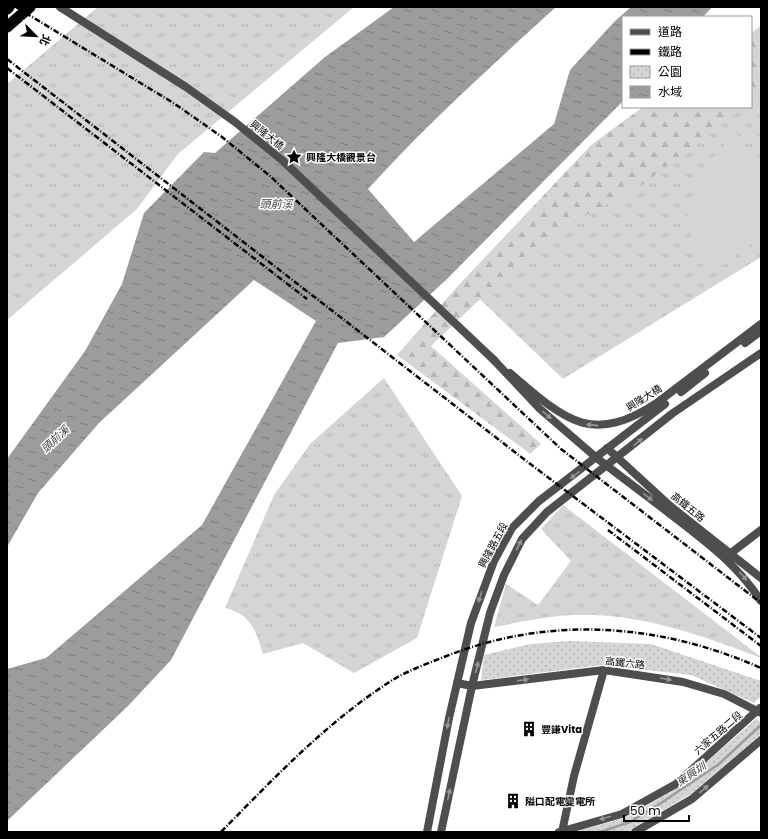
<svg xmlns="http://www.w3.org/2000/svg" width="768" height="839" font-family="Poppins,'Noto Sans TC',sans-serif">
<defs>
<pattern id="grass-tufts" width="24" height="20" patternUnits="userSpaceOnUse"><rect width="24" height="20" fill="#d5d5d5"/><path d="M3 7l-1-3M5 7V3M7 7l1-3M15 17l-1-3M17 17v-4M19 17l1-3" fill="none" stroke="#b5b5b5"/></pattern>
<pattern id="forest-firs" width="22" height="20" patternUnits="userSpaceOnUse"><rect width="22" height="20" fill="#d5d5d5"/><path d="M5 1l3.5 6h-7zM16 11l3.5 6h-7z" fill="#b5b5b5"/></pattern>
<pattern id="park-dots" width="8" height="8" patternUnits="userSpaceOnUse"><rect width="8" height="8" fill="#d5d5d5"/><path d="M2 2h.1M6 6h.1" fill="none" stroke="#b5b5b5" stroke-width="1.8" stroke-linecap="round"/></pattern>
<pattern id="water-ripples" width="26" height="14" patternUnits="userSpaceOnUse"><rect width="26" height="14" fill="#9c9c9c"/><path d="M2 4q2-2 4 0t4 0M15 11q2-2 4 0t4 0" fill="none" stroke="#7d7d7d"/></pattern>
</defs>
<rect width="100%" height="100%" fill="#fff"/>
<path fill="url(#grass-tufts)" d="M98 7H354L178 154 137 209 7 320V84Z
M761 40V257L563 379 462 282 663 107H751V47Z
M384 378 462 496 417 638 354 673 303 643 263 654C256 631 251 614 225 608L274 495 310 444Z
M563 505 761 657V658C698 634 629 609 560 616 538 618 516 623 494 627L506 584 538 605 571 561 541 529Z"/>
<path fill="url(#forest-firs)" d="M761 26V93L751 102V33Z
M643 107H745L642 185 545 237 431 346 541 444 530 454 397 355 456 288 591 145Z"/>
<path fill="url(#park-dots)" d="M569 641 651 644 761 681V696L754 703 691 675 601 665 481 680 484 655 530 644Z
M756 719 761 722V734L694 792 628 831 574 832 625 818 674 790Z"/>
<path fill="#d5d5d5" d="M736 133 761 170V237L709 275 698 258 691 238 687 214 707 163Z"/>
<path fill="url(#water-ripples)" d="M394 7H556C491 66 427 124 368 189L414 242 554 124 570 70 614 22 631 7H712L703 17H623V101L447 279 384 337 338 343 171 660 128 706 7 821V669L46 658 202 525 316 321 254 280 99 423 38 493 7 547V459L85 351 122 284 144 213 204 152 215 153 325 57Z"/>
<g fill="none" stroke-linecap="round" stroke-linejoin="round">
<path stroke="#9c9c9c" stroke-width="2.5" d="M600 832 630 822 661 803 719 764 761 725"/>
<defs>
<path id="trunk" d="M7 9 9 7
M7 27 30 7"/>
</defs>
<use href="#trunk" stroke="#dbdbdb" stroke-width="12"/>
<path stroke="#4e4e4e" stroke-width="8" d="M731 553 761 530
M457 683 472 686 604 670 683 682 724 694 761 713
M559 832 622 814 676 784 760 708
M562 832 574 776 604 670
M635 832 692 799 761 740"/>
<path stroke="#4e4e4e" stroke-width="8" d="M60 7 186 87 235 122 283 161 495 361
M745 343 761 331
M510 373C564 419 591 447 658 402L761 324
M681 392 705 373
M607 448 669 505 761 578
M669 513C705 541 736 563 761 601
M427 832 449 718 471 623 494 561 512 528 539 501 665 404
M441 832 472 686 490 613 504 575 522 539 547 512 673 413 761 353"/>
<use href="#trunk" stroke="#000" stroke-width="11"/>
<path stroke="#000" stroke-width="2.5" stroke-dasharray="6 2 1 2" stroke-linecap="butt" d="M16 7 175 104 222 137 270 176 561 449 761 603
M7 59 525 460 761 638
M7 68 307 299
M608 530 761 646
M221 832C274 778 327 722 391 681 407 671 426 664 444 657 549 615 659 623 761 668"/>
<path stroke="#4e4e4e" stroke-width="8" d="M491 357 540 409 598 459 669 513"/>
</g>
<defs><path id="oneway-solid" d="M-6-.8H1V-3.2L6.5 0L1 3.2V.8H-6Z"/></defs>
<g fill="#959595">
<use href="#oneway-solid" transform="translate(547 415) rotate(41)"/>
<use href="#oneway-solid" transform="translate(592 425) rotate(-174)"/>
<use href="#oneway-solid" transform="translate(638 442) rotate(-39)"/>
<use href="#oneway-solid" transform="translate(575 475) rotate(143)"/>
<use href="#oneway-solid" transform="translate(648 497) rotate(38)"/>
<use href="#oneway-solid" transform="translate(519 545) rotate(-62)"/>
<use href="#oneway-solid" transform="translate(743 576) rotate(48)"/>
<use href="#oneway-solid" transform="translate(480 597) rotate(109)"/>
<use href="#oneway-solid" transform="translate(477 667) rotate(-77)"/>
<use href="#oneway-solid" transform="translate(666 679) rotate(10)"/>
<use href="#oneway-solid" transform="translate(523 680) rotate(-7)"/>
<use href="#oneway-solid" transform="translate(448 723) rotate(101)"/>
<use href="#oneway-solid" transform="translate(704 789) rotate(-40)"/>
<use href="#oneway-solid" transform="translate(449 794) rotate(-78)"/>
<use href="#oneway-solid" transform="translate(605 818) rotate(164)"/>
</g>
<defs>
<symbol id="sight-bare" viewBox="-9 -9 18 18"><path d="M0-6L1.8-2.2L6-1.7L2.9 1.2L3.7 5.4L0 3.3L-3.7 5.4L-2.9 1.2L-6-1.7L-1.8-2.2Z" fill="#000" stroke="#fff" stroke-width="2.5" paint-order="stroke"/></symbol>
<symbol id="building-bare" viewBox="-9 -9 18 18"><path d="M-4-6H4V6H1V3H-1V6H-4ZM-2.5-4.3h1.7v1.8h-1.7ZM.8-4.3h1.7v1.8H.8ZM-2.5-1h1.7V.8h-1.7ZM.8-1h1.7V.8H.8Z" fill="#000" stroke="#fff" stroke-width="2.5" paint-order="stroke"/></symbol>
</defs>
<g fill-rule="evenodd">
<use href="#sight-bare" x="283" y="146" width="22" height="22"/>
<use href="#building-bare" x="518" y="718" width="22" height="22"/>
<use href="#building-bare" x="502" y="790" width="22" height="22"/>
</g>
<g text-anchor="middle" dominant-baseline="central" stroke-width="3" stroke-linejoin="round" paint-order="stroke">
<g font-size="10" fill="#000" stroke="#fff">
<text transform="translate(267 135) rotate(39)">興隆大橋</text>
<text transform="translate(644 398) rotate(-32)">興隆大橋</text>
<text transform="translate(688 507) rotate(39)">高鐵五路</text>
<text transform="translate(493 545) rotate(-62)">興隆路五段</text>
<text transform="translate(625 663) rotate(6)">高鐵六路</text>
<text transform="translate(718 733) rotate(-41)">六家五路二段</text>
</g>
<g font-size="10" font-weight="bold" fill="#000" stroke="#fff" text-anchor="start">
<text x="306" y="157">興隆大橋觀景台</text>
<text x="541" y="729">豐謙Vita</text>
<text x="525" y="801">隘口配電變電所</text>
</g>
<g font-size="11" font-style="italic" fill="#3d3d3d" stroke="#fff">
<text x="276" y="204">頭前溪</text>
<text transform="translate(55 439) rotate(-43)">頭前溪</text>
<text transform="translate(691 774) rotate(-34)">東興圳</text>
</g>
</g>
<rect width="768" height="839" fill="none" stroke="#000000" stroke-width="16"/>
<rect x="622" y="16" width="130" height="92" fill="#ffffff" stroke="#999999"/>
<rect x="630" y="29" width="20" height="6" fill="#4e4e4e" stroke="#999999"/>
<text x="658" y="36" font-size="12" fill="#000000">道路</text>
<rect x="630" y="49" width="20" height="6" fill="#000000" stroke="#999999"/>
<text x="658" y="56" font-size="12" fill="#000000">鐵路</text>
<rect x="630" y="66" width="20" height="12" fill="url(#park-dots)" stroke="#999999"/>
<text x="658" y="76" font-size="12" fill="#000000">公園</text>
<rect x="630" y="86" width="20" height="12" fill="url(#water-ripples)" stroke="#999999"/>
<text x="658" y="96" font-size="12" fill="#000000">水域</text>
<g transform="translate(36 36) rotate(114)" stroke="#ffffff" stroke-width="3" paint-order="stroke">
<path d="M0-3L7 15L0 10L-7 15Z" fill="#000000"/>
<text y="-6" font-size="11" font-weight="bold" text-anchor="middle" fill="#000000">北</text>
</g>
<path d="M624 815v6h65v-6" fill="none" stroke="#000000" stroke-width="2"/>
<text x="630" y="815" font-size="12" fill="#000000" stroke="#ffffff" stroke-width="3" paint-order="stroke">50 m</text>
</svg>
